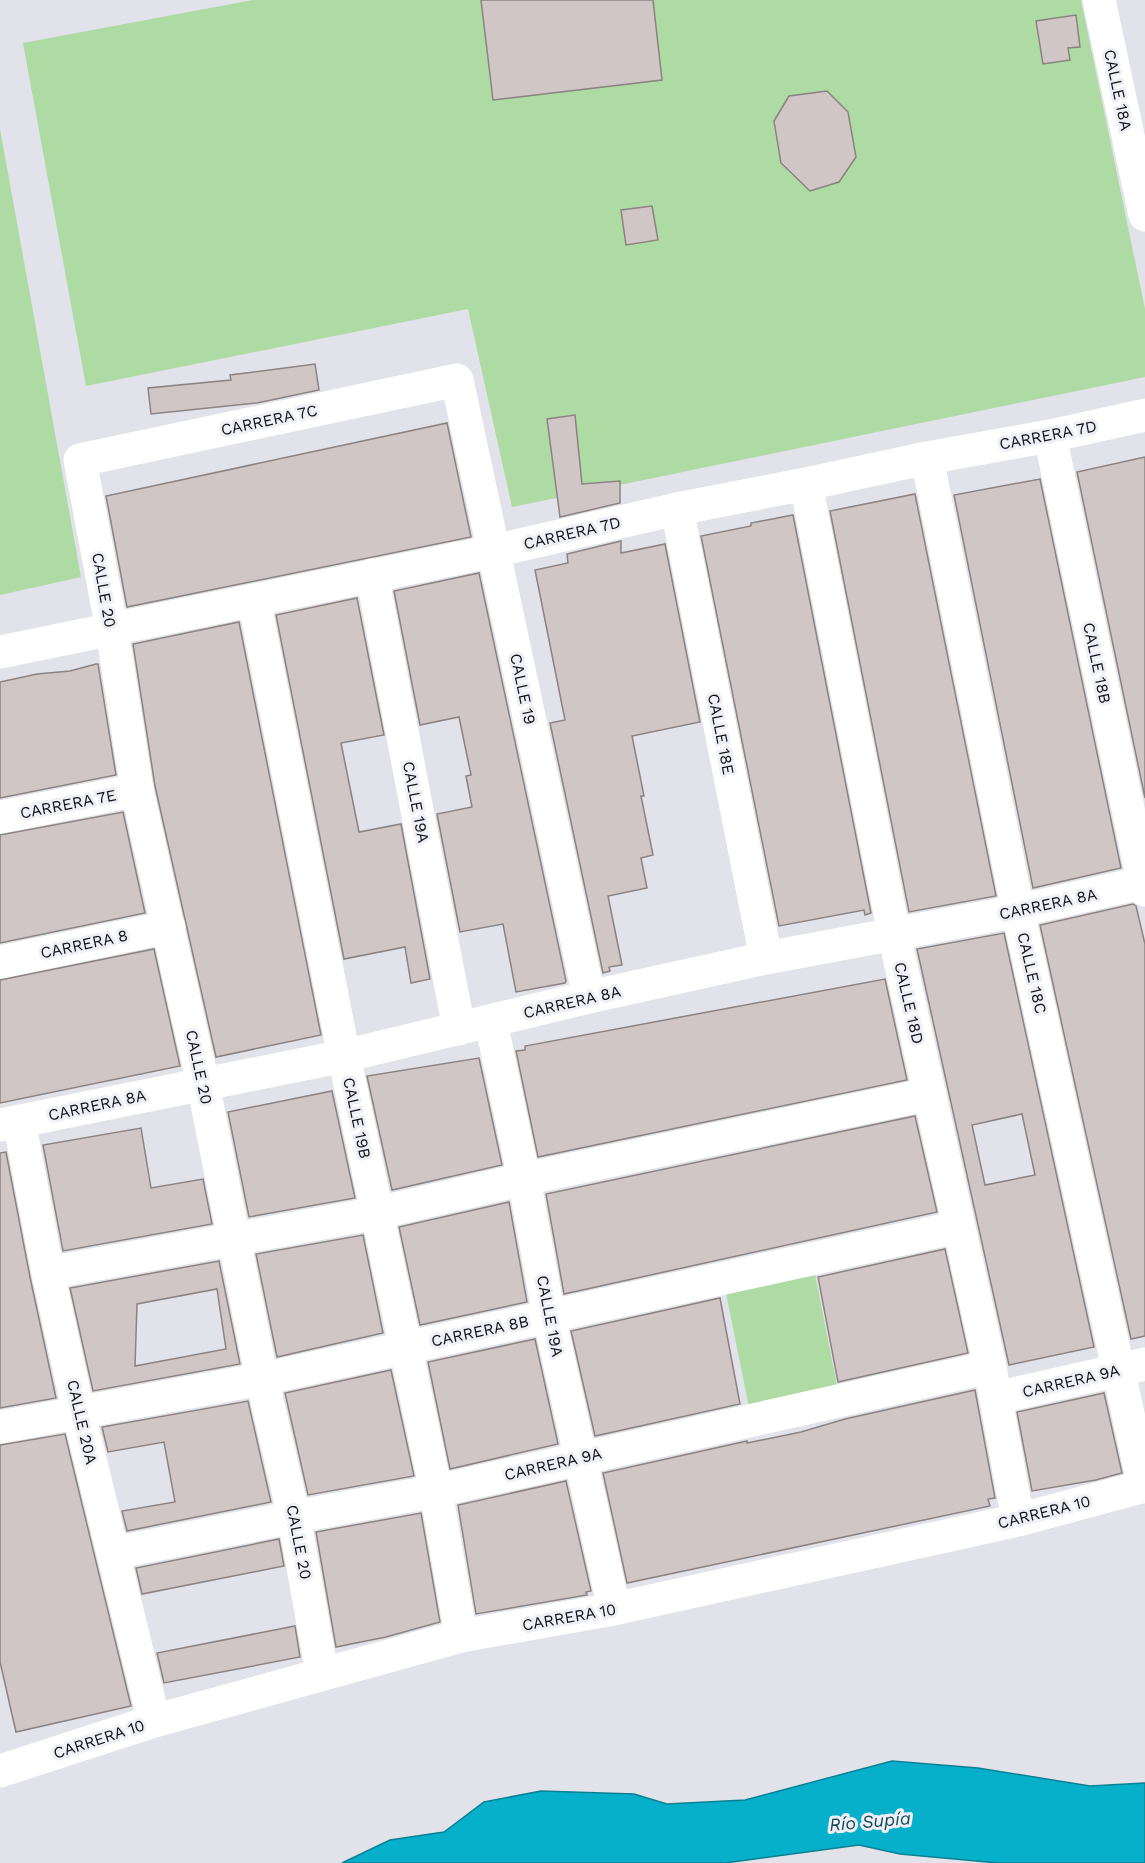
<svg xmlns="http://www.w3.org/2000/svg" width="1145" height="1863" font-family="'Work Sans',sans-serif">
<rect width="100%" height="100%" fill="#e1e2ea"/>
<path fill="#aedaa3" d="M253 0H1081L1145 309V377L512 507 468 309 86 386 23 43Z
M0 129 81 577 0 595Z
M815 1274 837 1386 749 1407 726 1293Z"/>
<path fill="#07b0ca" stroke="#0a8093" stroke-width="1.5" d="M892 1761 978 1768 1090 1786 1145 1783V1863H998L900 1854 859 1845 725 1863H342L390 1840 444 1832 484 1802 541 1791 634 1794 667 1804 745 1800Z"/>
<path fill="#d0c6c5" stroke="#8b8281" stroke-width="1.5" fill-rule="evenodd" d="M481 0H653L662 80 493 100Z
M1076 15 1080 47 1068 48 1070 60 1043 64 1036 21Z
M827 91 848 112 856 157 839 182 810 191 781 163 774 121 789 96Z
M652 206 658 240 626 245 621 210Z
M315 364 319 390 257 403 151 414 148 388 231 380 230 375Z
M575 415 582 484 620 481V503L560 517 547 419Z
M447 423 471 537 127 607 106 496Z
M1145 457V798L1077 472Z
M1040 479 1121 868 1033 888 954 495Z
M915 494 996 896 909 912 830 511Z
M793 515 871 913 865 915 864 910 779 926 701 536 751 526V523Z
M621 541V553L665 544 700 722 632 736 644 796H641L653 855 641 858 647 888 608 896 622 965 609 967 610 971 603 973 550 723 565 720 535 570 568 563 567 554Z
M479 573 566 981 565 983 516 992 503 924 460 932 437 814 472 807 466 776 471 775 459 717 420 725 394 591Z
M357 598 384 735 341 743 359 832 401 824 430 979 411 983 405 947 344 959 276 615Z
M239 622 321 1035 216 1057 155 786 133 644Z
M96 664H98L116 775 0 798V682L37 674 70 671Z
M123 812 145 913 0 943V835Z
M1133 904 1136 906 1145 944V1336L1131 1339 1040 925Z
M1004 933 1094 1347 1009 1365 917 949ZM1022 1114 1035 1175 985 1185 972 1125Z
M154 949 180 1066 0 1103V980Z
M885 979 907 1080 538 1157 516 1051 525 1050V1046Z
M479 1058 502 1165 392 1190 367 1076Z
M332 1091 355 1198 249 1217 228 1112Z
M915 1116 937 1212 564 1294 546 1194Z
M141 1128 151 1188 203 1179 212 1224 63 1251 43 1145Z
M6 1152 30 1277 56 1398 0 1408V1153Z
M509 1202 527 1302 420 1325 399 1227Z
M363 1235 383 1333 277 1357 256 1254Z
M945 1249 968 1353 838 1382 818 1277Z
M219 1261 240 1364 93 1391 70 1288ZM217 1289 226 1349 135 1366 137 1304Z
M720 1298 740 1404 595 1436 571 1331Z
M535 1339 558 1444 450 1469 428 1362Z
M391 1370 414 1476 308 1495 285 1393Z
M975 1390 995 1498 988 1499 990 1506 627 1583 603 1473 747 1441V1443L801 1432 845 1419Z
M1104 1393 1122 1473 1096 1480 1032 1491 1017 1412Z
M248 1401 271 1502 127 1531 122 1511 175 1502 164 1442 108 1452 102 1427Z
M65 1434 131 1706 16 1732 0 1662V1445Z
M566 1481 591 1591 586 1592 587 1595 476 1614 458 1505Z
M421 1513 440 1622 386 1637 336 1647 316 1532Z
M279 1539 284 1566 142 1594 136 1568Z
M295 1626 300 1657 164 1683 157 1653Z"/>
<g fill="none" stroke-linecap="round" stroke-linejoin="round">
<path stroke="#fff" stroke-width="33" d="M1099 0 1145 215
M1050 436 1145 890
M927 458 1018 911 1144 1487
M806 484 894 934 990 1367 1018 1520
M677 509 766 958
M372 575 459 1029
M254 600 344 1056 436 1491 461 1636
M0 652 494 551 677 509 806 484 927 458 1050 436 1145 415
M0 817 137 790
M0 962 169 927
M491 1022 524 1179 549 1316 614 1609
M19 1121 48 1273 79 1414 154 1721
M0 1125 344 1056 589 997 766 958 1018 911 1145 882
M48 1273 377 1213 524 1179 930 1094
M996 1398 1145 1364
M0 1427 262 1379 958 1227
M114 1553 294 1517 436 1491 990 1367
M322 1673 294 1517 262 1379 203 1084 137 790 112 630 80 460 457 380 589 997
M0 1771 154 1721 461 1636 614 1609 1018 1520 1145 1486"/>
</g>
<g text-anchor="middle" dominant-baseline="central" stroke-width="6" stroke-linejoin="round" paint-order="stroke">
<g font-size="16" fill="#101013" stroke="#eeeff7">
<text transform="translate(1118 90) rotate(78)">CALLE 18A</text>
<text transform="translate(269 420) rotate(-12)">CARRERA 7C</text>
<text transform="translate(1048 435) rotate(-11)">CARRERA 7D</text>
<text transform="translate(572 533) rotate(-13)">CARRERA 7D</text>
<text transform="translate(104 590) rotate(80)">CALLE 20</text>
<text transform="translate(1097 663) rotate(78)">CALLE 18B</text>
<text transform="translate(523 689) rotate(78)">CALLE 19</text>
<text transform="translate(721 734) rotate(79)">CALLE 18E</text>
<text transform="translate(416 802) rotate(79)">CALLE 19A</text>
<text transform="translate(68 804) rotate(-11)">CARRERA 7E</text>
<text transform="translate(1048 904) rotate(-12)">CARRERA 8A</text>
<text transform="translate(84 944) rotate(-12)">CARRERA 8</text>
<text transform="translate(1032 973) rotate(77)">CALLE 18C</text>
<text transform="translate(572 1002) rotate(-13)">CARRERA 8A</text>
<text transform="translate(909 1003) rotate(77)">CALLE 18D</text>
<text transform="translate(199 1067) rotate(78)">CALLE 20</text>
<text transform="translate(97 1105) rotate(-12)">CARRERA 8A</text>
<text transform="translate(357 1118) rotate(78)">CALLE 19B</text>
<text transform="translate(550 1316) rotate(79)">CALLE 19A</text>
<text transform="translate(480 1331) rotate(-12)">CARRERA 8B</text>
<text transform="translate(1071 1381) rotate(-13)">CARRERA 9A</text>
<text transform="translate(82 1422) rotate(77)">CALLE 20A</text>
<text transform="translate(553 1464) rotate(-13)">CARRERA 9A</text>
<text transform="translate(1044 1512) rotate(-14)">CARRERA 10</text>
<text transform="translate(299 1542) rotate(79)">CALLE 20</text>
<text transform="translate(569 1617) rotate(-10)">CARRERA 10</text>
<text transform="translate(99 1739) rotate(-18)">CARRERA 10</text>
</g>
<g font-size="18" font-style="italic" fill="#104b56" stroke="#eeeff7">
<text transform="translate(870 1821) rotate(-5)">Río Supía</text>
</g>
</g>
</svg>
